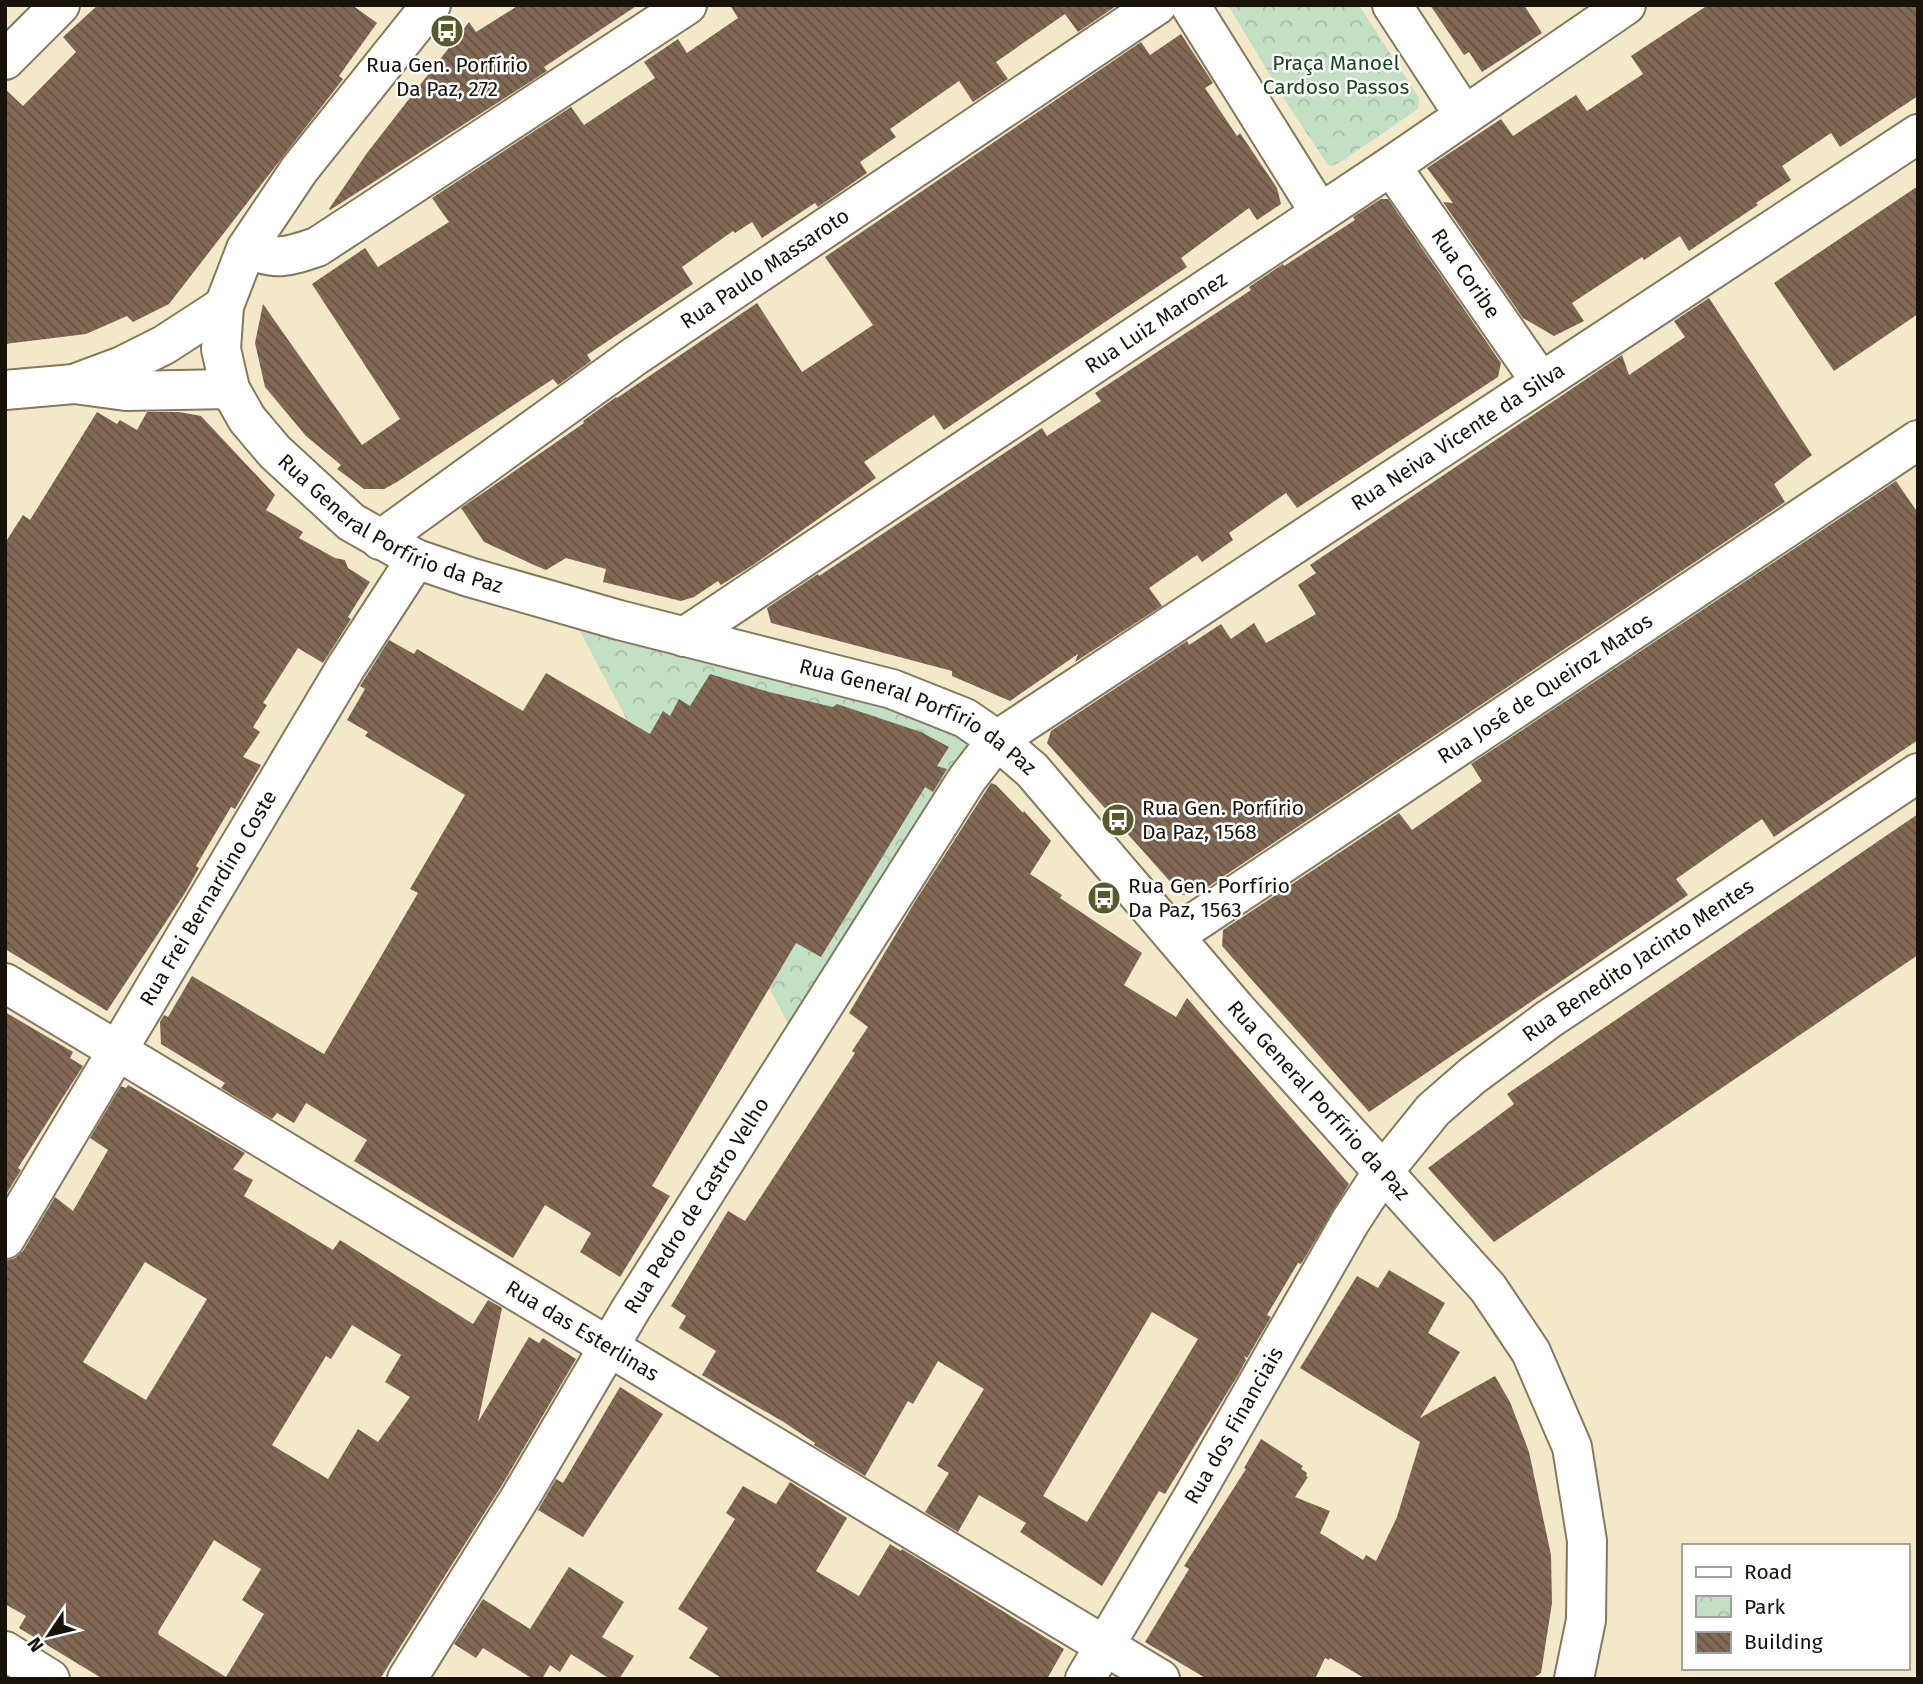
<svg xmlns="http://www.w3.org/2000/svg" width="1923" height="1684" font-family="'Fira Sans',sans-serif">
<defs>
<pattern id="park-crowns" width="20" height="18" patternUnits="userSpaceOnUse" patternTransform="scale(1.75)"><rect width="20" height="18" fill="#c3e0c4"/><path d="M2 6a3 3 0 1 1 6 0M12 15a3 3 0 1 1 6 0" fill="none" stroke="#a7bfa7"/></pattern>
<pattern id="building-back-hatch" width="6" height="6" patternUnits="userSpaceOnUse" patternTransform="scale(1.75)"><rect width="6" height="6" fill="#826955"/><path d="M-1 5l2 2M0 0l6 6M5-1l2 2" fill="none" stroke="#695544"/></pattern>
</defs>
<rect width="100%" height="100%" fill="#f3e9c9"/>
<path fill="url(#park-crowns)" d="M1228 5H1359L1419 98 1418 109 1342 161 1332 166 1328 165 1286 102Z
M566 605 997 740 799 1044Z"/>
<path fill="url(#building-back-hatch)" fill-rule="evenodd" d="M98 5H352L377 23 339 76 343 79 169 304 133 322 127 316 86 334 5 344V89L23 106 76 52 63 37Z
M519 5H638L544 67 547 71 330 210 329 209 367 153 469 22 476 32Z
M730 5 1116 6 1078 32 1065 14 996 62 1008 79 973 102 959 81 890 129 896 137 860 162 867 173 818 207 815 203 762 238 752 222 735 233 733 231 682 267 693 284 587 355 591 361 558 385 553 379 397 482 384 489H364L337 469 341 465 306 436 265 387 255 343 263 304 362 445 400 419 312 284 365 248 378 267 449 222 432 198 571 107 584 125 655 78 644 62 678 39 687 53 738 18Z
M1430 5H1524L1542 33 1482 72 1469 52 1464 55Z
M1708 5H1918V96L1840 147 1831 133 1782 166 1791 180 1756 203 1758 205 1689 251 1680 236 1644 260 1642 257 1572 303 1584 321 1554 336 1523 318 1443 202 1453 203 1427 168 1501 119 1513 136 1576 95 1587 111 1643 74 1631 56Z
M1181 34 1213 83 1205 88 1237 136 1240 133 1277 188 1281 204 1257 220 1249 208 1181 258 1187 267 944 430 934 415 864 462 876 478 753 565 721 585 718 581 694 597 681 601 603 582 606 569 566 558 546 570 534 565 484 542 461 508 584 423 583 421 616 397 617 398 757 303 802 372 873 325 825 257 1141 42 1150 55Z
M1918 186V314L1834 371 1774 283Z
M1381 199H1388L1501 363 1498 377 1297 508 1286 493 1229 533 1233 540 1202 562 1197 555 1149 588 1162 606 1075 662 1078 654 1010 701 952 676V671L771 623 767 608 818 574 819 576 1042 428 1047 436 1101 401 1095 393 1251 290 1249 287 1283 264 1284 266 1355 220 1353 217Z
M1709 298 1812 455 1774 484 1785 502 1200 892 1182 895 1047 743 1051 731 1187 641 1189 645 1221 624 1231 639 1254 623 1266 643 1316 614 1298 585 1316 573 1310 565 1622 355 1629 375 1685 337 1674 321Z
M97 412 117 424 120 420 137 430 147 412H179L201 416 275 495 266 510 303 532 299 538 335 558 345 560 348 568 370 582 348 617 351 619 323 663 298 648 263 703 267 705 253 727 260 732 243 757 261 765 235 809 231 807 196 866 199 868 185 893 107 1011 5 949V543L23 515 30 520Z
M1896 481 1918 513V740L1774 837 1762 819 1736 837 1676 879 1688 895 1369 1112 1222 946 1223 930 1399 813 1412 830 1482 781 1471 764Z
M389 640 414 654 417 649 523 711 546 673 650 734 663 711 670 716 679 699 690 706 710 674 769 692 833 707 837 704 921 732 949 747 937 766 947 769 933 792 925 787 821 957 796 943 652 1186 670 1196 620 1277 580 1252 591 1233 545 1205 513 1258 354 1161 367 1140 306 1103 294 1123 277 1113 272 1119 221 1088 225 1083 161 1044 160 1022 164 1015 168 1017 192 976 324 1054 418 893 410 889 465 795 365 736 368 732 347 720 365 689 360 686Z
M991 783 996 785 1023 813 1024 811 1051 841 1030 874 1062 895 1060 898 1142 953 1124 985 1176 1017 1187 998 1349 1184 1301 1264 1298 1263 1267 1315 1271 1317 1247 1358 1244 1356 1246 1360 1238 1375 1165 1494 1159 1491 1102 1586 1020 1532 1026 1523 979 1495 958 1532 925 1512 949 1473 937 1466 984 1389 938 1361 913 1404 908 1401 865 1476 814 1445 815 1443 782 1421 702 1375 716 1351 679 1328 686 1316 671 1306 728 1211 745 1221 855 1053 852 1051 868 1027 849 1013 916 900ZM1152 1312 1198 1339 1087 1522 1043 1496Z
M1918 814V955L1494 1242 1428 1168 1514 1104 1507 1094Z
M5 1012 73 1052 70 1058 83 1066 18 1168 21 1170 5 1196Z
M128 1085 245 1153 233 1169 253 1180 244 1196 333 1250 340 1240 473 1324 488 1300 502 1308 478 1422 529 1337 539 1343 543 1338 576 1359 502 1485 380 1679H103L19 1628 26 1616 5 1604V1261L15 1258 23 1251 55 1197 73 1211 108 1150 90 1138 121 1086 126 1088ZM145 1262 207 1299 146 1400 83 1362ZM352 1325 401 1355 385 1382 410 1397 378 1442 358 1429 328 1479 272 1445 326 1356 331 1359ZM214 1540 261 1569 242 1600 264 1614 226 1677 159 1635 158 1632Z
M1389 1270 1445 1303 1428 1333 1460 1352 1420 1418 1495 1376 1510 1402 1529 1452 1551 1555 1552 1603 1541 1673 1532 1679H1366L1330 1658 1329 1660 1325 1658 1315 1679H1207L1145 1642 1189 1569 1184 1566 1246 1469 1244 1468 1261 1439 1303 1466 1301 1469 1307 1473 1306 1476 1308 1477 1295 1497 1330 1511 1320 1533 1363 1560 1366 1555 1376 1561 1397 1517 1420 1442 1300 1368 1357 1276 1378 1288Z
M620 1387 663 1414 583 1537 538 1510 556 1479 563 1483Z
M790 1482 847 1518 816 1571 859 1596 890 1544 901 1551 902 1549 1064 1649 1047 1679H723L689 1658 708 1628 678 1609 735 1519 726 1513 743 1486 776 1504Z
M569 1567 624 1602 602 1637 634 1656 619 1679H610L571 1654 560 1672 550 1665 542 1679H533L483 1648 476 1658 454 1644 483 1599 530 1629Z"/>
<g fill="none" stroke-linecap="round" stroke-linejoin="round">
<defs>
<g id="minor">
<path id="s1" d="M431 5 299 170 246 249 224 306 221 349 230 389 247 419 275 452 351 522 416 559 469 577 619 620 892 689 965 718 997 740 1032 770 1236 1009 1488 1288 1531 1352 1572 1447 1587 1541 1586 1620 1574 1679"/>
<path d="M1190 5 1320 213"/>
<path d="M1392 5 1464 115"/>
<path d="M5 60 60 5"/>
<path id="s2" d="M1391 166 1541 382"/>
<path d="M246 249C278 260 284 258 317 247L687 5"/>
<path d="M79 382 122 366 164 345 224 306"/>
<path d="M5 390 74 384 126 391 230 389"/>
<path id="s3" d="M380 540 635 356 1157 5"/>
<path id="s4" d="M684 637 1391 166 1626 5"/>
<path id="s5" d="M1174 936 1918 440"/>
<path id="s6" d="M5 983 1160 1679"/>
<path id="s7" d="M5 1239 346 667 416 559"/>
<path d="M5 1651 50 1679"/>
<path id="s8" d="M407 1679 521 1496 631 1309 967 779 997 740 1918 134"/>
<path id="s9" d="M1085 1679 1193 1497 1350 1222 1382 1173 1433 1110 1472 1076 1549 1019 1918 773"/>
</g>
</defs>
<use href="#minor" stroke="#83795c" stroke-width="42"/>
<use href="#minor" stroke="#fff" stroke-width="38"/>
</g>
<defs>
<symbol id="bus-disc" viewBox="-11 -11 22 22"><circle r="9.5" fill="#565b29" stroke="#fff"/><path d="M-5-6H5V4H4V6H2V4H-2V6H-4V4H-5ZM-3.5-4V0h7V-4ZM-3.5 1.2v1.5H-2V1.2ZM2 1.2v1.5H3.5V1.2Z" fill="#fff"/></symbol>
</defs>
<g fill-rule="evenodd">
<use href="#bus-disc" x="428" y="12" width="38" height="38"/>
<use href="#bus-disc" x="1099" y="801" width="38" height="38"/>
<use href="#bus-disc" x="1085" y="879" width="38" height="38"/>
</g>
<g text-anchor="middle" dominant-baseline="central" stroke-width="5" stroke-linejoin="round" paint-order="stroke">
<g font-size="21" fill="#12481c" stroke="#fff">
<text x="1336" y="63">Praça Manoel<tspan x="1336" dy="24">Cardoso Passos</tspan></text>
</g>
<g font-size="21" fill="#171308" stroke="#fff" text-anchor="start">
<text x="447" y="65" text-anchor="middle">Rua Gen. Porfírio<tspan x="447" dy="24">Da Paz, 272</tspan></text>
<text x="1142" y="808">Rua Gen. Porfírio<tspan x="1142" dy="24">Da Paz, 1568</tspan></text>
<text x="1128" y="886">Rua Gen. Porfírio<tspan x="1128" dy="24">Da Paz, 1563</tspan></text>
</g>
<g font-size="21" fill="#171308" stroke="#fff">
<text stroke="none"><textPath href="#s3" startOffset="471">Rua Paulo Massaroto</textPath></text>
<text stroke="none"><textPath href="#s2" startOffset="131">Rua Coribe</textPath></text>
<text stroke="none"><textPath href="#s4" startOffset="567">Rua Luiz Maronez</textPath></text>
<text stroke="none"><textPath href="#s8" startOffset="1661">Rua Neiva Vicente da Silva</textPath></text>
<text stroke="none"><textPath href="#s1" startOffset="668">Rua General Porfírio da Paz</textPath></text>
<text stroke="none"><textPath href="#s5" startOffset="446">Rua José de Queiroz Matos</textPath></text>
<text stroke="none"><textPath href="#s1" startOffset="1236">Rua General Porfírio da Paz</textPath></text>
<text stroke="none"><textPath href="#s7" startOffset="397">Rua Frei Bernardino Coste</textPath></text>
<text stroke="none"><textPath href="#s9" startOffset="922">Rua Benedito Jacinto Mentes</textPath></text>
<text stroke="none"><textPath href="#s1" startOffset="1802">Rua General Porfírio da Paz</textPath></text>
<text stroke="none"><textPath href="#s8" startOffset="555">Rua Pedro de Castro Velho</textPath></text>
<text stroke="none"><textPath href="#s6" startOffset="674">Rua das Esterlinas</textPath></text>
<text stroke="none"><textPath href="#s9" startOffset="294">Rua dos Financiais</textPath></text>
</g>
</g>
<rect width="1923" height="1684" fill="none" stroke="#171308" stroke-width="14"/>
<rect x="1682" y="1544" width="228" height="126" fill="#ffffff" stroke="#a2a19c" stroke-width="2"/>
<rect x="1696" y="1567" width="35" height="10" fill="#ffffff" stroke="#a2a19c" stroke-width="2"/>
<text x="1744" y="1579" font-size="21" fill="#171308">Road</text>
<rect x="1696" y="1596" width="35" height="21" fill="url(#park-crowns)" stroke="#a2a19c" stroke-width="2"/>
<text x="1744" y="1614" font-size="21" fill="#171308">Park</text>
<rect x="1696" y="1632" width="35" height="21" fill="url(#building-back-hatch)" stroke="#a2a19c" stroke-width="2"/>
<text x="1744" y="1649" font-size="21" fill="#171308">Building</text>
<g transform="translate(49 1635) rotate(235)" stroke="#ffffff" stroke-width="5" paint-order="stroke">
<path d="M0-5L12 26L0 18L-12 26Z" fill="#171308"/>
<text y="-10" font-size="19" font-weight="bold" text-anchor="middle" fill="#171308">N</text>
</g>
</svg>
